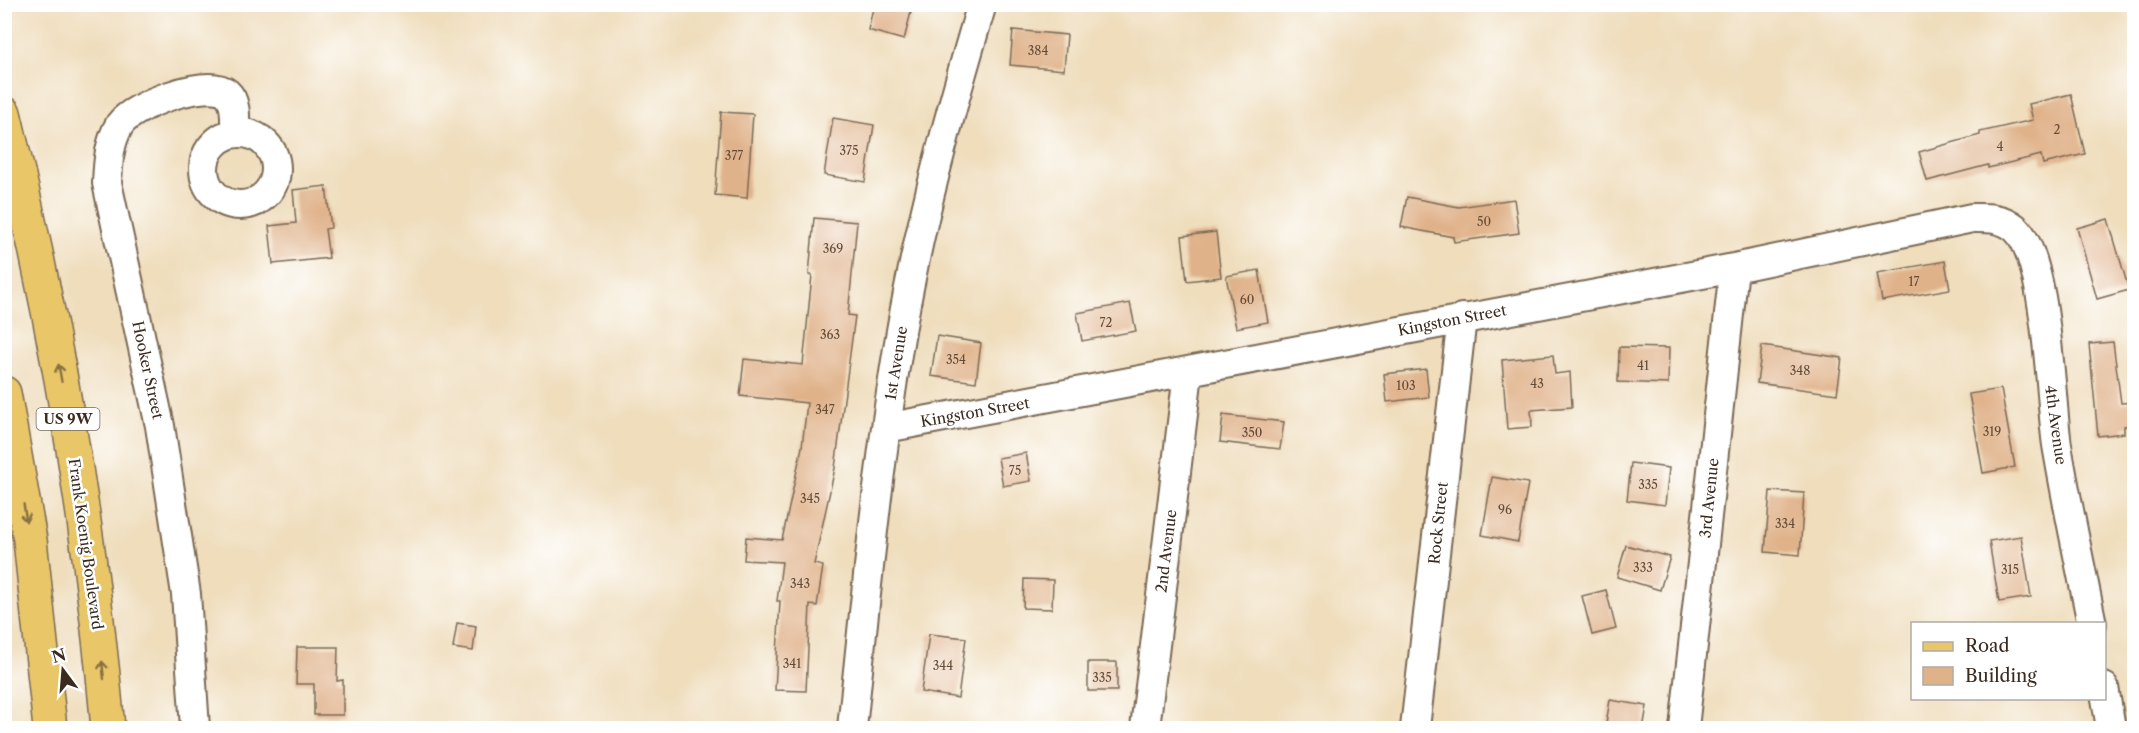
<svg xmlns="http://www.w3.org/2000/svg" width="2139" height="733" font-family="'Libre Caslon Text',serif">
<rect width="100%" height="100%" fill="#fff"/>
<filter id="ink" filterUnits="userSpaceOnUse"><feTurbulence type="fractalNoise" baseFrequency=".0167" numOctaves="2"/><feDisplacementMap in="SourceGraphic" scale="12" xChannelSelector="R" yChannelSelector="G"/><feConvolveMatrix kernelMatrix="1 2 1 2 8 2 1 2 1" color-interpolation-filters="sRGB"/></filter>
<filter id="wash" filterUnits="userSpaceOnUse"><feTurbulence type="fractalNoise" baseFrequency=".008" numOctaves="4" result="noise"/><feDisplacementMap in="SourceGraphic" scale="24" xChannelSelector="R" yChannelSelector="G"/><feGaussianBlur stdDeviation="1.35" result="paint"/><feColorMatrix in="noise" values="0 0 0 0 0 0 0 0 0 0 0 0 0 0 0 0 0 1.4 0 .05"/><feComposite in="paint" operator="in"/></filter>
<g filter="url(#wash)">
<rect width="100%" height="100%" fill="#efddbc"/>
<g id="blocks">
<path fill="#e0b28a" d="M874 4H913L904 40 868 30Z
M1013 30 1067 35 1064 70 1010 65Z
M2071 94 2085 154 2043 164 2041 155 1988 168V165L1927 181 1919 152 1980 135V132L2033 120 2029 104Z
M721 112 753 114 747 198 715 195Z
M833 118 874 125 865 182 824 175Z
M326 186 331 228 325 229 329 258 273 264 269 226 296 223 293 190Z
M1407 197 1459 207 1514 199 1519 233 1454 242 1453 237 1401 227Z
M814 218 857 222 848 315 855 316 835 468 814 564 823 566 817 606 810 605 806 691 775 690 780 601H777L782 562 744 560 746 537 782 540 802 447 807 403 740 396 744 359 803 365 812 275H809Z
M2108 219 2129 290 2097 299 2077 228Z
M1216 232 1221 277 1187 281 1182 236Z
M1945 261 1950 289 1882 301 1877 273Z
M1259 270 1268 322 1236 328 1226 276Z
M1130 303 1136 331 1082 341 1077 313Z
M937 336 981 343 976 382 931 376Z
M2113 342 2121 403 2134 402V425L2124 426V433L2098 436 2089 344Z
M1762 346 1842 358 1837 394 1757 383Z
M1619 347 1669 348 1668 384 1618 382Z
M1553 355 1555 374 1570 372 1572 407 1531 410 1532 427 1507 429 1502 360Z
M1426 369 1429 397 1387 402 1384 374Z
M2001 389 2015 467 1983 473 1969 394Z
M1223 415 1284 422 1280 449 1220 442Z
M1026 453 1031 481 1003 486 998 458Z
M1631 463 1669 468 1665 505 1627 500Z
M1492 477 1528 483 1518 542 1482 535Z
M1770 491 1804 493 1800 555 1765 552Z
M2021 536 2031 597 1999 602 1989 541Z
M1626 545 1670 557 1660 590 1617 577Z
M1024 579 1053 580 1052 609 1023 608Z
M1606 590 1616 629 1592 635 1582 596Z
M457 623 476 626 473 651 453 648Z
M929 634 966 638 958 698 921 692Z
M297 647H338L337 681 343 680V715H314V684H296Z
M1088 662H1117V691H1088Z
M1610 700 1647 706 1643 729H1605Z"/>
</g>
</g>
<g filter="url(#ink)">
<use href="#blocks" fill-opacity="0" stroke="#7a6955" stroke-width="1.5"/>
<g fill="none" stroke-linecap="round" stroke-linejoin="round">
<defs>
<path id="minor" d="M204 169a36 36 0 1 1 72 0a36 36 0 1 1-72 0Z
M886 428 1734 268 1972 218C1987 218 2002 217 2015 228 2048 257 2050 398 2057 445 2067 505 2080 564 2092 624
M2104 687 2111 728
M195 728 186 594 160 426 107 183C108 163 109 142 120 124 133 105 208 77 227 93 237 102 235 120 235 132
M852 728C866 596 878 463 901 331 920 221 950 112 982 4
M1145 728 1188 373
M1415 728 1462 318
M1684 728 1734 268"/>
<path id="major" d="M4 113C54 316 90 521 108 728
M4 393 30 540 50 728"/>
</defs>
<use href="#minor" stroke="#7a6955" stroke-width="32"/>
<use href="#major" stroke="#7a6955" stroke-width="36"/>
<use href="#minor" stroke="#fff" stroke-width="28"/>
<use href="#major" stroke="#e9c769" stroke-width="33"/>
</g>
<defs><path id="oneway-shaft" d="M-6 0H5M1.5-3L5.5 0L1.5 3" fill="none" stroke-width="1.6" stroke-linecap="round" stroke-linejoin="round" transform="scale(1.5)"/></defs>
<g stroke="#897140">
<use href="#oneway-shaft" transform="translate(60 373) rotate(-100)"/>
<use href="#oneway-shaft" transform="translate(25 513) rotate(81)"/>
<use href="#oneway-shaft" transform="translate(103 670) rotate(-96)"/>
</g>
</g>
<g text-anchor="middle" dominant-baseline="central" stroke-width="5" stroke-linejoin="round" paint-order="stroke">
<g font-size="12" fill="#644c39">
<text x="1038" y="50">384</text>
<text x="2057" y="129">2</text>
<text x="2000" y="146">4</text>
<text x="849" y="150">375</text>
<text x="734" y="155">377</text>
<text x="1484" y="221">50</text>
<text x="833" y="248">369</text>
<text x="1914" y="281">17</text>
<text x="1247" y="299">60</text>
<text x="1106" y="322">72</text>
<text x="830" y="334">363</text>
<text x="956" y="359">354</text>
<text x="1643" y="365">41</text>
<text x="1800" y="370">348</text>
<text x="1537" y="383">43</text>
<text x="1406" y="385">103</text>
<text x="825" y="409">347</text>
<text x="1992" y="431">319</text>
<text x="1252" y="432">350</text>
<text x="1015" y="470">75</text>
<text x="1648" y="484">335</text>
<text x="810" y="498">345</text>
<text x="1505" y="509">96</text>
<text x="1785" y="523">334</text>
<text x="1643" y="567">333</text>
<text x="2010" y="569">315</text>
<text x="800" y="583">343</text>
<text x="792" y="663">341</text>
<text x="943" y="665">344</text>
<text x="1102" y="677">335</text>
</g>
<rect fill="#fff" stroke="#766a62" stroke-width="1.5" x="36.5" y="408" width="63" height="22" rx="4.5"/>
<g font-size="14" font-weight="bold" fill="#3b2a1e">
<text x="68" y="419">US 9W</text>
</g>
<g font-size="15" fill="#3b2a1e" stroke="#fff">
<text transform="translate(1452 320) rotate(-11)">Kingston Street</text>
<text transform="translate(896 363) rotate(-81)">1st Avenue</text>
<text transform="translate(148 370) rotate(78)">Hooker Street</text>
<text transform="translate(975 412) rotate(-10)">Kingston Street</text>
<text transform="translate(2056 425) rotate(82)">4th Avenue</text>
<text transform="translate(1709 498) rotate(-84)">3rd Avenue</text>
<text transform="translate(1438 523) rotate(-84)">Rock Street</text>
<text transform="translate(86 544) rotate(82)">Frank Koenig Boulevard</text>
<text transform="translate(1166 551) rotate(-83)">2nd Avenue</text>
</g>
</g>
<rect width="2139" height="733" fill="none" stroke="#fff" stroke-width="24"/>
<rect x="1911" y="622" width="195" height="78" fill="#ffffff" stroke="#b1aaa5" stroke-width="1.5"/>
<rect x="1923" y="642" width="30" height="9" fill="#e9c769" stroke="#b1aaa5" stroke-width="1.5"/>
<text x="1965" y="652" font-size="18" fill="#3b2a1e">Road</text>
<rect x="1923" y="667" width="30" height="18" fill="#e0b28a" stroke="#b1aaa5" stroke-width="1.5"/>
<text x="1965" y="682" font-size="18" fill="#3b2a1e">Building</text>
<g transform="translate(63 670) rotate(344)" stroke="#ffffff" stroke-width="4.5" paint-order="stroke">
<path d="M0-4.5L10 22L0 15L-10 22Z" fill="#3b2a1e"/>
<text y="-9" font-size="16" font-weight="bold" text-anchor="middle" fill="#3b2a1e">N</text>
</g>
</svg>
